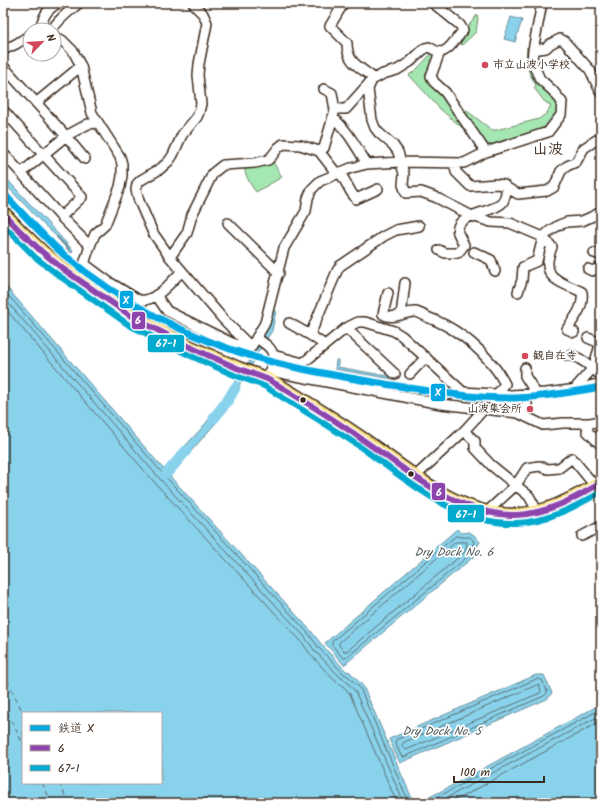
<svg xmlns="http://www.w3.org/2000/svg" width="604" height="806" font-family="Kalam,'Klee One',sans-serif">
<rect width="100%" height="100%" fill="#fff"/>
<filter id="ink" filterUnits="userSpaceOnUse"><feTurbulence type="fractalNoise" baseFrequency=".025" numOctaves="2"/><feDisplacementMap in="SourceGraphic" scale="8" xChannelSelector="R" yChannelSelector="G"/><feConvolveMatrix kernelMatrix="1 2 1 2 8 2 1 2 1" color-interpolation-filters="sRGB"/></filter>
<g filter="url(#ink)">
<path fill="#a5e7b2" stroke="#708868" d="M477 15 478 18 476 32 462 45 457 41Z
M527 47C528 51 527 58 529 62 536 75 558 93 558 107 559 113 550 124 546 128L505 142 489 146 486 145 458 104 492 130H496L539 119 547 113 551 106 544 101 534 88 536 85C527 71 525 63 527 47Z
M433 52 436 56 428 75 444 93 472 136 440 109 409 75 416 70Z
M273 162 282 177 256 192C250 184 245 176 244 166Z"/>
<path fill="#89d2eb" stroke="#6a8f99" fill-rule="evenodd" d="M511 17 522 20 515 42 504 39Z
M3 175 70 247V248L73 251 71 253 68 249V247L44 225 3 182Z
M3 283 167 473 311 631 322 645 346 671 350 672 363 686 414 803H3ZM23 713H161V783H23Z
M271 310 276 311 272 331 256 355 254 362 251 365 250 368 245 375 242 378 237 392 231 402 226 398 237 379 238 376 237 374 247 366 262 339Z
M336 360H338V367L393 377V379L335 369Z
M221 405 227 410 180 464 174 458 200 430Z
M457 529 461 533 469 532 474 535 480 542 475 550 478 553 344 665 325 643Z
M536 675H544L552 693 547 699 400 763 389 739Z
M601 704V803H418L453 785Z"/>
<g fill="none" stroke-linecap="round" stroke-linejoin="round">
<path stroke="#5a6d70" stroke-width="1" d="M3 289 164 475 308 633 319 648 344 674 348 676 360 688 409 803
M3 297 160 479 304 636 315 651 340 677 346 681 355 691 404 803
M3 306 155 483 300 640 311 655 335 681 343 686 350 694 397 803
M456 536C458 536 460 537 462 537 469 538 470 534 474 542L471 548V554L346 658H343L332 645V642Z
M456 542H467V544L465 552 347 651H344L339 645V643Z
M537 679 542 680 547 691V693L544 696 404 757 401 756 395 742 396 740Z
M537 685H539L541 690 540 693 406 750 404 749 402 745 403 743Z
M427 803 601 709
M437 803 601 715
M451 803 601 721"/>
<path stroke="#6a8f99" stroke-width="2" d="M57 237 69 250"/>
<path stroke="#89d2eb" stroke-width="11" d="M214 418 228 400 235 388
M167 473 186 451"/>
<path stroke="#525c5c" stroke-width="1" stroke-dasharray="5 4" stroke-linecap="butt" d="M3 672 23 713
M3 704 23 744
M42 783 52 803
M59 783 69 803"/>
<defs>
<path id="minor" d="M193 3 195 6 203 14 207 23 199 64 198 75 201 104 199 112 197 117 182 135 173 155 169 161 160 169 141 180 137 184 136 190 139 201 153 233 170 257 182 271 223 319 251 347
M342 3 343 4 330 26 347 43C347 62 358 66 371 76L372 80 368 89 372 120 375 128 379 133 393 145 398 152 404 174 403 185 406 193 421 192 435 197 472 216 491 222 510 223 543 237 552 247C539 278 558 281 582 292 584 308 575 317 567 329L574 332
M39 30C45 15 44 12 58 3
M52 30C58 19 70 11 79 3
M54 36 62 40 73 51 81 66 92 113 120 157 122 164V176L120 187 105 225 95 234 90 246 85 261 86 265 109 282 139 300C155 303 171 282 182 271
M3 50 16 44 30 35
M533 50 546 48 550 44 560 39 564 41 590 70 601 93
M440 52 431 76 434 82 445 92 486 152
M3 66 66 136 85 159
M324 89 332 93 335 110
M36 103 81 66
M3 110 82 197 61 217
M332 117C347 129 357 148 367 164
M319 151 324 148 335 110 338 109H346L372 80 383 74 397 70 410 62 425 48 429 47C440 54 444 54 453 43 456 39 460 35 463 30L460 25 433 3
M3 153 61 217 90 246
M454 163 456 172 470 186 496 184 504 185 507 188 518 194 547 191 554 187 561 171 567 166 576 162 584 148 601 137
M340 172 351 192 356 199 378 189
M21 173 66 136 88 124 98 123
M228 223 279 273
M439 250 445 253H458L464 245C462 241 460 237 458 233 453 214 493 213 502 203 505 200 506 192 507 188
M474 252 491 260 495 271
M594 253 601 255
M170 257 187 233 192 215 213 173 223 165 255 163 268 160 272 156 278 148 283 144 300 145 319 151 337 174
M588 269 592 271 601 267
M518 292 522 280 523 267 537 261 543 237 551 230 559 225 567 222 582 221 591 217 601 212
M388 293 383 314C393 321 405 311 416 312 419 313 424 315 427 317 454 327 478 346 495 368 499 373 502 379 505 384L497 394
M156 295 167 311 232 343 243 347H251
M401 315 405 283
M289 323 310 335
M346 328 395 374
M256 338C276 350 276 354 268 376
M588 338 600 343
M325 345 310 335 337 271 340 266 384 236 396 230 419 226
M251 347 265 323 284 248 306 211 308 198 312 189 320 181 351 168 367 164 400 162 464 163 486 152 548 132 561 115 562 102 553 91 540 79 532 62 533 50 542 3
M273 355 303 363 346 328 358 322H365L394 331 402 336 463 392 510 395 546 393 577 389 601 383
M568 356 571 355C583 359 592 367 601 376
M525 368V376L534 390 533 393
M270 371 441 404 518 413 543 425 563 423H590L601 421
M410 374 426 357
M577 389V386L593 368 601 342
M521 414 527 404
M589 423 587 431 601 445
M464 431 475 441V448L491 465 529 496 534 505 537 512
M416 477 420 472 464 431 484 409
M493 513 490 509 516 485 527 468 539 466 548 469 559 468 572 458 595 486
M582 536 601 526"/>
<path id="highway" d="M3 213 20 231 41 251 63 269 134 318 194 349 237 368 267 379 276 384C306 402 335 420 364 440 408 470 459 518 516 515 548 514 574 498 601 483"/>
</defs>
<use href="#minor" stroke="#3b2a1e" stroke-width="12"/>
<use href="#highway" stroke="#3b2a1e" stroke-width="16"/>
<use href="#minor" stroke="#fff" stroke-width="9"/>
<use href="#highway" stroke="#fce080" stroke-width="13"/>
<defs>
<path id="bus-1" d="M3 213 20 231 41 251 63 269 134 318 194 349 237 368 267 379 276 384C306 402 335 420 363 440 409 471 457 516 516 515 547 514 575 498 601 483"/>
<path id="bus-2" d="M3 225 35 257 58 275 129 325 191 356 234 375 264 386 272 391C301 409 331 427 359 446 406 479 455 525 516 523 547 522 575 507 601 492"/>
</defs>
<use href="#bus-1" stroke="#fff" stroke-width="9"/>
<use href="#bus-2" stroke="#fff" stroke-width="9"/>
<use href="#bus-1" stroke="#8e44ad" stroke-width="6"/>
<use href="#bus-2" stroke="#00a9ce" stroke-width="6"/>
<defs>
<path id="rail-1" d="M3 193C23 214 42 235 63 254 123 305 196 342 272 362 307 371 343 377 379 383 424 390 470 399 516 398 545 397 573 392 601 387"/>
</defs>
<use href="#rail-1" stroke="#fff" stroke-width="10"/>
<use href="#rail-1" stroke="#00a7e3" stroke-width="7"/>
</g>
</g>
<g fill="#d1495b" stroke="#fff" stroke-width="1.5">
<circle cx="485" cy="65" r="4"/>
<circle cx="525" cy="356" r="4"/>
<circle cx="530" cy="409" r="4"/>
</g>
<g fill="#3b2a1e" stroke="#fff" stroke-width="1.5">
<circle cx="303" cy="400" r="3.5"/>
<circle cx="411" cy="474" r="3.5"/>
</g>
<g text-anchor="middle" dominant-baseline="central" stroke-width="3.5" stroke-linejoin="round" paint-order="stroke">
<g font-size="11" font-weight="bold" fill="#3b2a1e" stroke="#fff" text-anchor="start">
<text x="493" y="65">市立山波小学校</text>
<text x="533" y="356">観自在寺</text>
<text x="522" y="409" text-anchor="end">山波集会所</text>
</g>
<g font-size="12" font-style="italic" fill="#525c5c" stroke="#fff">
<text x="454" y="552">Dry Dock No. 6</text>
<text x="442" y="731">Dry Dock No. 5</text>
</g>
<g font-size="15" font-weight="bold" fill="#3b2a1e" stroke="#fff">
<text x="548" y="150">山波</text>
</g>
</g>
<g stroke="#fff" stroke-width="1.5">
<rect x="119" y="290" width="15" height="19" rx="4" fill="#00a7e3"/>
<rect x="131" y="311" width="15" height="19" rx="4" fill="#8e44ad"/>
<rect x="147" y="334" width="38" height="19" rx="4" fill="#00a9ce"/>
<rect x="430" y="383" width="16" height="19" rx="4" fill="#00a7e3"/>
<rect x="431" y="482" width="15" height="19" rx="4" fill="#8e44ad"/>
<rect x="447" y="504" width="38" height="19" rx="4" fill="#00a9ce"/>
</g>
<g font-size="11" text-anchor="middle" font-weight="bold" fill="#fff">
<text x="126" y="304">X</text>
<text x="138" y="324">6</text>
<text x="166" y="347">67-1</text>
<text x="438" y="396">X</text>
<text x="439" y="496">6</text>
<text x="466" y="518">67-1</text>
</g>
<rect width="604" height="806" fill="none" stroke="#fff" stroke-width="16"/>
<rect x="8" y="8" width="588" height="790" fill="none" stroke="#3b2a1e" stroke-width="1.5" filter="url(#ink)"/>
<rect x="22" y="712" width="140" height="72" fill="#ffffff" stroke="#b1aaa5"/>
<rect x="30" y="725" width="20" height="6" fill="#00a7e3" stroke="#b1aaa5"/>
<text x="58" y="732" font-size="12" fill="#3b2a1e">鉄道 X</text>
<rect x="30" y="745" width="20" height="6" fill="#8e44ad" stroke="#b1aaa5"/>
<text x="58" y="752" font-size="12" fill="#3b2a1e">6</text>
<rect x="30" y="765" width="20" height="6" fill="#00a9ce" stroke="#b1aaa5"/>
<text x="58" y="772" font-size="12" fill="#3b2a1e">67-1</text>
<g transform="translate(42 42) rotate(65)"><circle r="19" fill="#ffffff" stroke="#b1aaa5"/>
<path d="M0-3L7 15L0 10L-7 15Z" fill="#d1495b"/>
<text y="-6" font-size="11" font-weight="bold" text-anchor="middle" fill="#3b2a1e">N</text>
</g>
<path d="M454 776v6h90v-6" fill="none" stroke="#3b2a1e" stroke-width="2"/>
<text x="460" y="776" font-size="12" fill="#3b2a1e" stroke="#ffffff" stroke-width="3" paint-order="stroke">100 m</text>
</svg>
